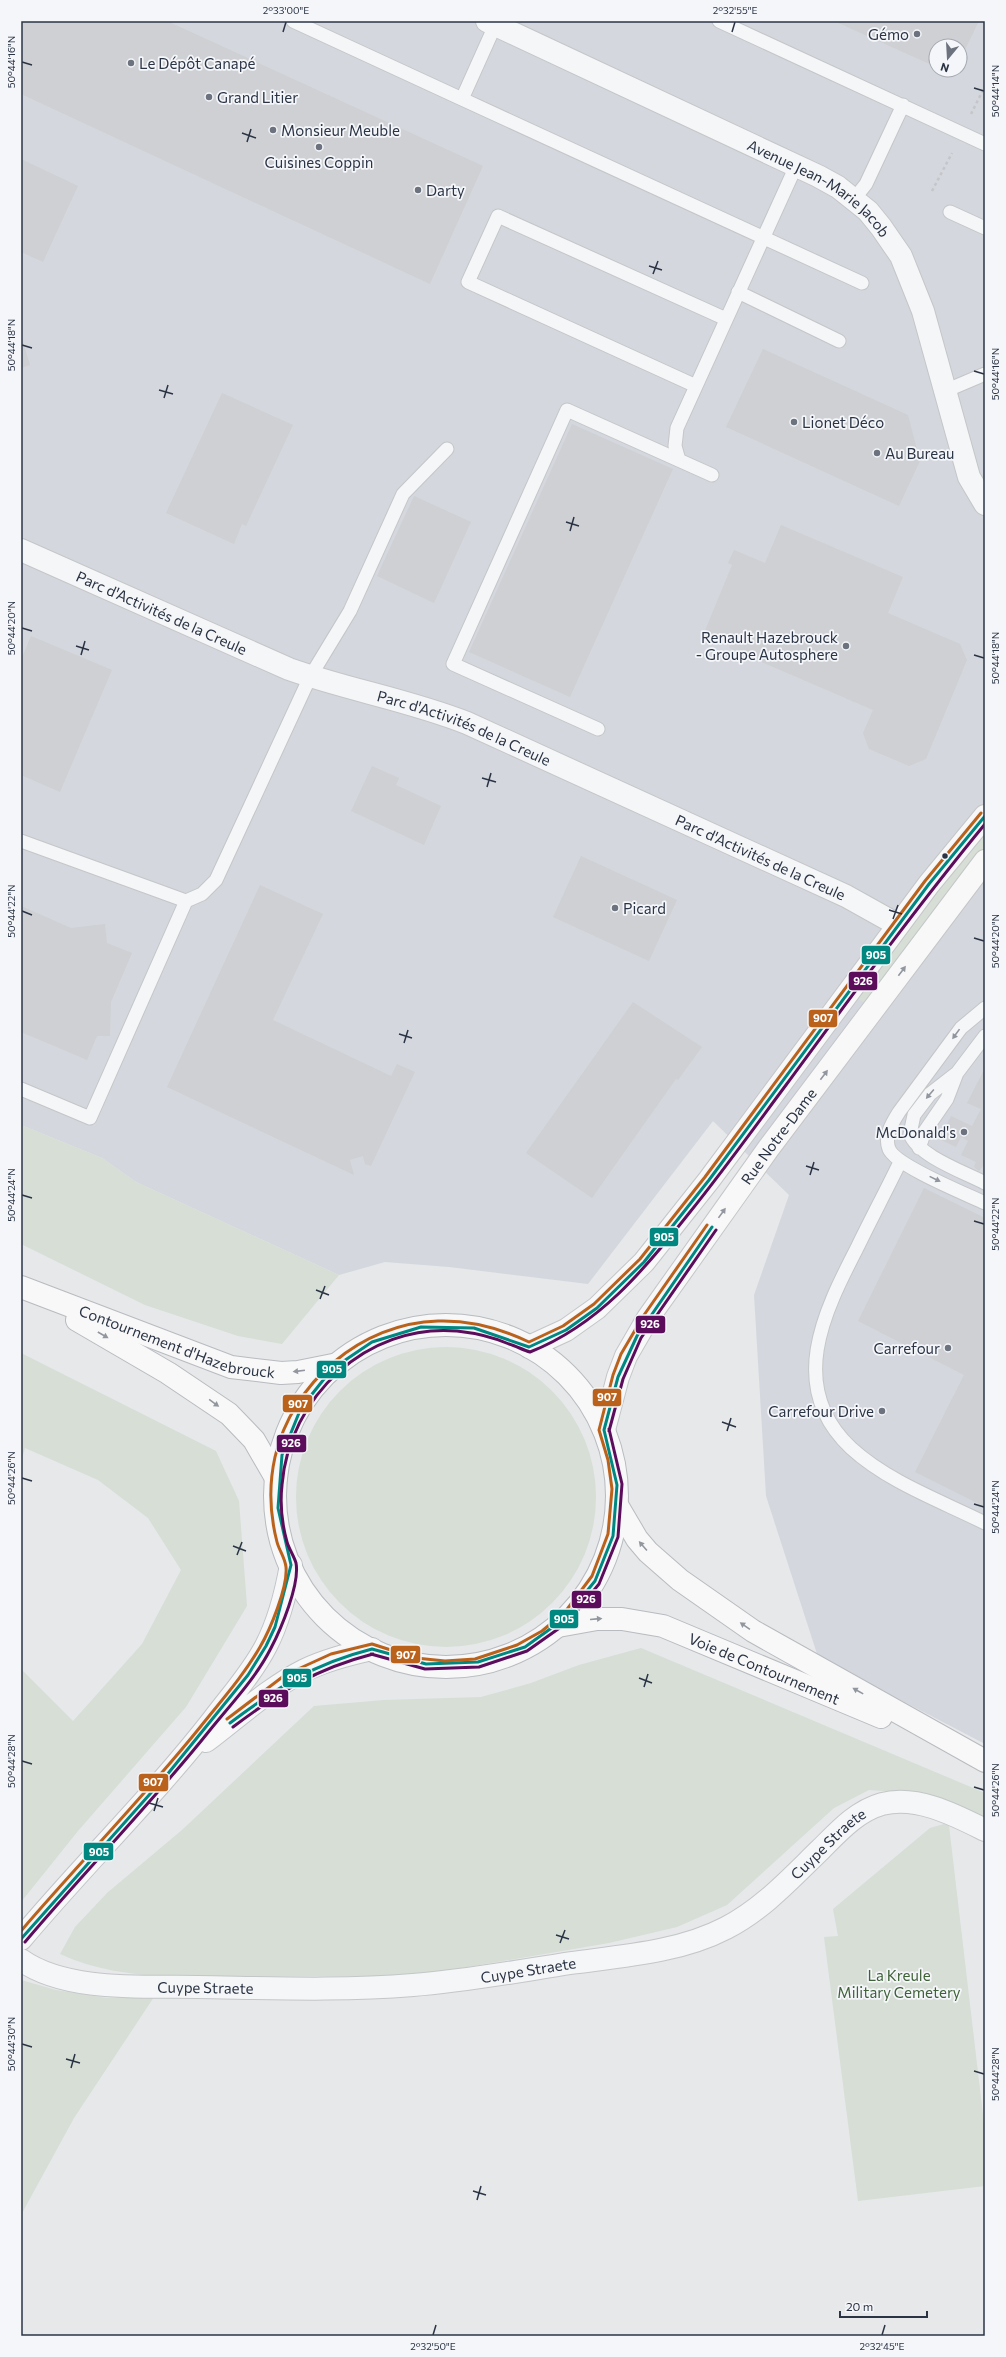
<svg xmlns="http://www.w3.org/2000/svg" width="1006" height="2357" font-family="Commissioner,sans-serif">
<rect width="100%" height="100%" fill="#e6e8ea"/>
<path fill="#d4d7dd" fill-rule="evenodd" d="M21 21H985V1744L818 1657 766 1496 754 1295 789 1195 713 1121 588 1284 449 1267 385 1262 339 1275 136 1182 102 1158 21 1125ZM936 46H960V70H936Z"/>
<path fill="#d6ded6" d="M985 829V847L867 1004 856 998 904 932Z
M21 1125 102 1158 136 1182 339 1275 282 1344 238 1336 145 1305 21 1244Z
M296 1497a150 150 0 1 1 300 0a150 150 0 1 1-300 0Z
M21 1353 216 1451 239 1501 247 1606 186 1707 78 1831 21 1902V1669L73 1721 142 1644 181 1570 148 1518 98 1480 25 1448 21 1462Z
M641 1648 985 1793V1819L959 1805 927 1794 869 1790 834 1808 727 1905 677 1927 609 1943 438 1972 393 1976 168 1977C129 1974 95 1970 60 1954L75 1927 107 1893 182 1830 314 1706 384 1700 481 1697 531 1683 579 1665Z
M944 1824 949 1826 985 2132V2186L858 2201 824 1937 838 1936 833 1909 930 1828Z
M21 1980 56 1990 107 1998 154 1997 74 2118 21 2215Z"/>
<path fill="#ced0d3" d="M21 21H167L483 166 430 284 21 94Z
M834 21H979L960 60V46H936V67Z
M942 70H955L953 75Z
M21 159 78 186 43 262 21 252Z
M21 335 30 365 21 368Z
M763 349 908 415 920 461 899 506 726 427Z
M222 393 293 425 246 526 242 524 234 544 166 513Z
M572 424 673 469 570 697 469 652Z
M414 496 471 522 434 603 377 576Z
M781 525 903 577 888 613 960 644 967 660 926 759 909 766 869 749 863 733 873 710 729 648 730 644 719 640 717 644 702 638 732 565 728 563 734 550 765 563Z
M31 636 112 670 60 792 21 775V660Z
M372 766 399 778 396 785 441 806 424 845 351 811Z
M581 856 677 900 649 961 553 917Z
M260 885 323 914 273 1020 391 1076 397 1064 415 1072 371 1166 365 1164 363 1156 350 1160 354 1175 167 1087Z
M21 906 71 928 105 924 107 943 132 953 111 1002 110 1036H97L87 1060 21 1032Z
M633 1002 702 1047 678 1080 676 1079 592 1198 526 1153Z
M985 1068V1167L983 1166 979 1171 974 1167 976 1162 961 1155 968 1141 961 1137 956 1147 939 1139 951 1116 972 1126 981 1109 967 1103Z
M924 1188 985 1218V1507L915 1472 964 1375 858 1321Z"/>
<g fill="none" stroke-linecap="round" stroke-linejoin="round">
<defs>
<path id="service" d="M293 21 462 99 497 21
M719 21 985 144
M462 99 862 283
M854 199 866 184 903 105
M950 212 985 228
M738 292 839 341
M696 386 468 282 498 216 726 319
M945 391 985 374
M679 460 675 446 677 428 796 166
M598 729 453 664 567 410 712 475
M21 841 186 901
M985 1008 961 1028 899 1112C892 1123 884 1136 889 1149 896 1166 966 1194 985 1203
M985 1036 957 1073 930 1094 914 1115 910 1134C918 1156 964 1172 985 1183
M21 1089 90 1118 186 901 202 894 216 880 310 677 350 611 403 494 447 449
M919 1148 925 1131 947 1099 957 1073
M900 1162C886 1191 871 1219 857 1248 824 1312 786 1387 851 1448 888 1482 941 1501 985 1523"/>
<g id="minor">
<path id="s1" d="M487 21 818 176 838 187 868 211 881 227 901 256 923 311 969 477 985 504"/>
<path id="s2" d="M21 550 289 669C348 690 409 700 467 723L846 896 898 925"/>
<path id="s3" d="M21 1960C66 1992 144 1986 197 1987 269 1988 341 1991 413 1985 466 1981 519 1971 571 1963 623 1956 680 1952 726 1928 763 1909 791 1878 821 1849 839 1831 857 1811 882 1804 917 1795 955 1815 985 1830"/>
</g>
<g id="secondary">
<path d="M529 1347 566 1330 597 1308 644 1262 709 1180 929 884 985 816"/>
<path id="s4" d="M604 1430 618 1377 626 1356 648 1318 768 1149 985 861"/>
</g>
<path id="primary" d="M206 1741C238 1717 269 1688 305 1670 326 1660 349 1654 372 1649
M21 1939C83 1865 153 1797 213 1720 231 1696 252 1673 266 1646 279 1621 286 1593 291 1565"/>
<g id="trunk">
<path id="s5" d="M21 1287 231 1367 281 1373 298 1372 338 1364"/>
<path d="M77 1320 168 1373 229 1414 254 1440 276 1478"/>
<circle cx="446" cy="1496" r="171"/>
<path d="M617 1505 637 1539 648 1552 680 1580 753 1631 985 1761"/>
<path id="s6" d="M558 1626 597 1619H622L663 1626 881 1717"/>
</g>
</defs>
<use href="#service" stroke="#c4c6c8" stroke-width="15"/>
<use href="#minor" stroke="#c4c6c8" stroke-width="24"/>
<use href="#secondary" stroke="#c4c6c8" stroke-width="24"/>
<use href="#primary" stroke="#c2c5c8" stroke-width="24"/>
<use href="#trunk" stroke="#b8bbbf" stroke-width="24"/>
<path stroke="#c5c6ca" stroke-width="2.5" stroke-dasharray="3 3" stroke-linecap="butt" d="M971 114 985 86
M932 191 952 153"/>
<use href="#service" stroke="#f5f6f7" stroke-width="13"/>
<use href="#minor" stroke="#f5f6f7" stroke-width="22"/>
<use href="#secondary" stroke="#f8f8f8" stroke-width="22"/>
<use href="#primary" stroke="#f8f8f8" stroke-width="22"/>
<use href="#trunk" stroke="#f8f8f8" stroke-width="22"/>
<defs>
<path id="bus-1" d="M529 1347 566 1330 597 1308 644 1262 709 1180 929 884 985 816
M604 1430 618 1377 637 1336 712 1227
M291 1565 278 1508 282 1455 301 1408 332 1369 372 1342 421 1327 474 1328 529 1347
M372 1649 426 1664 478 1662 525 1647 564 1619 595 1581 613 1536 617 1485 604 1430
M230 1723C278 1687 313 1664 372 1649
M21 1939 166 1776 248 1675 266 1646 275 1627 291 1565"/>
<path id="bus-2" d="M609 1431 623 1379 641 1338 716 1230
M371 1654 425 1669 479 1667 527 1651 568 1622 599 1584 618 1537 622 1484 609 1429
M233 1727C281 1691 315 1669 373 1654
M25 1942C85 1871 151 1804 210 1730 231 1704 256 1678 271 1648 281 1629 300 1584 296 1563 294 1556 289 1549 287 1542 282 1524 280 1503 282 1485 289 1397 367 1323 457 1331 475 1333 493 1337 509 1344 516 1346 523 1350 530 1352 599 1325 645 1269 690 1212 723 1171 754 1128 786 1085 851 997 915 909 985 824"/>
<path id="bus-3" d="M227 1719 285 1675 331 1654 372 1644 416 1658 445 1661 475 1659 517 1645 542 1631 565 1612 592 1576 608 1534 612 1489 608 1460 599 1430 613 1375 621 1354 644 1315 707 1225
M21 1931C80 1862 144 1797 201 1726 221 1701 244 1675 260 1647 270 1630 288 1587 286 1567 285 1558 279 1550 277 1542 270 1515 269 1484 275 1457 292 1383 361 1323 438 1321 470 1320 500 1328 529 1342L563 1326 594 1304 640 1259 705 1177 925 881 981 813"/>
</defs>
<use href="#bus-1" stroke="#f4f6f9" stroke-width="6"/>
<use href="#bus-2" stroke="#f4f6f9" stroke-width="6"/>
<use href="#bus-3" stroke="#f4f6f9" stroke-width="6"/>
<use href="#bus-1" stroke="#008780" stroke-width="3"/>
<use href="#bus-2" stroke="#5b0d5b" stroke-width="3"/>
<use href="#bus-3" stroke="#ba621c" stroke-width="3"/>
</g>
<defs><path id="oneway-solid" d="M-6-.8H1V-3.2L6.5 0L1 3.2V.8H-6Z"/></defs>
<g fill="#92969e">
<use href="#oneway-solid" transform="translate(902 971) rotate(-53)"/>
<use href="#oneway-solid" transform="translate(824 1075) rotate(-53)"/>
<use href="#oneway-solid" transform="translate(722 1213) rotate(-54)"/>
<use href="#oneway-solid" transform="translate(103 1335) rotate(30)"/>
<use href="#oneway-solid" transform="translate(299 1371) rotate(173)"/>
<use href="#oneway-solid" transform="translate(214 1403) rotate(36)"/>
<use href="#oneway-solid" transform="translate(643 1546) rotate(-131)"/>
<use href="#oneway-solid" transform="translate(596 1619) rotate(-5)"/>
<use href="#oneway-solid" transform="translate(745 1626) rotate(-145)"/>
<use href="#oneway-solid" transform="translate(858 1691) rotate(-151)"/>
</g>
<g fill="#90959e">
<use href="#oneway-solid" transform="translate(956 1034) rotate(126)"/>
<use href="#oneway-solid" transform="translate(930 1094) rotate(130)"/>
<use href="#oneway-solid" transform="translate(935 1179) rotate(26)"/>
</g>
<path fill="none" stroke="#2b3445" stroke-width="1.5" d="M283 32 286 22M732 32 735 22M22 62 32 65M974 88 984 91M242 133 256 138M247 142 251 129M649 266 662 270M653 274 658 261M22 345 32 348M974 371 984 374M159 390 173 394M164 398 168 385M566 522 579 526M570 531 574 517M22 628 32 631M76 646 89 650M81 655 85 641M974 655 984 658M482 778 496 782M487 787 491 773M889 910 902 914M22 911 32 915M893 919 898 905M974 938 984 941M399 1034 412 1038M404 1043 408 1030M806 1166 819 1170M810 1175 814 1162M22 1195 32 1198M974 1221 984 1224M316 1290 329 1295M320 1299 325 1286M722 1422 736 1427M727 1431 731 1418M22 1478 32 1481M974 1504 984 1507M233 1546 246 1551M237 1555 242 1542M639 1678 652 1683M644 1687 648 1674M22 1761 32 1764M974 1787 984 1790M149 1803 163 1807M154 1811 158 1798M556 1935 569 1939M560 1943 565 1930M22 2044 32 2047M66 2059 80 2063M71 2068 75 2054M974 2071 984 2074M473 2191 486 2195M477 2200 481 2186M433 2335 436 2325M882 2335 885 2325"/>
<g fill="#6c737f" stroke="#f4f6f9" stroke-width="1.5">
<circle cx="917" cy="34" r="4"/>
<circle cx="131" cy="63" r="4"/>
<circle cx="209" cy="97" r="4"/>
<circle cx="273" cy="130" r="4"/>
<circle cx="319" cy="147" r="4"/>
<circle cx="418" cy="190" r="4"/>
<circle cx="794" cy="422" r="4"/>
<circle cx="877" cy="453" r="4"/>
<circle cx="846" cy="646" r="4"/>
<circle cx="615" cy="908" r="4"/>
<circle cx="964" cy="1132" r="4"/>
<circle cx="948" cy="1348" r="4"/>
<circle cx="882" cy="1411" r="4"/>
</g>
<circle fill="#2b3445" stroke="#f4f6f9" stroke-width="1.5" cx="945" cy="856" r="3.5"/>
<g text-anchor="middle" dominant-baseline="central" stroke-width="3.5" stroke-linejoin="round" paint-order="stroke">
<g font-size="15" fill="#2b3445" stroke="#f4f6f9" text-anchor="start">
<text x="909" y="34" text-anchor="end">Gémo</text>
<text x="139" y="63">Le Dépôt Canapé</text>
<text x="217" y="97">Grand Litier</text>
<text x="281" y="130">Monsieur Meuble</text>
<text x="319" y="162" text-anchor="middle">Cuisines Coppin</text>
<text x="426" y="190">Darty</text>
<text x="802" y="422">Lionet Déco</text>
<text x="885" y="453">Au Bureau</text>
<text x="838" y="637" text-anchor="end">Renault Hazebrouck<tspan x="838" dy="17">- Groupe Autosphere</tspan></text>
<text x="623" y="908">Picard</text>
<text x="956" y="1132" text-anchor="end">McDonald's</text>
<text x="940" y="1348" text-anchor="end">Carrefour</text>
<text x="874" y="1411" text-anchor="end">Carrefour Drive</text>
</g>
<g font-size="15" fill="#2b3445" stroke="#f4f6f9">
<text stroke="none"><textPath href="#s1" startOffset="373">Avenue Jean-Marie Jacob</textPath></text>
<text stroke="none"><textPath href="#s2" startOffset="154">Parc d'Activités de la Creule</textPath></text>
<text stroke="none"><textPath href="#s2" startOffset="478">Parc d'Activités de la Creule</textPath></text>
<text stroke="none"><textPath href="#s2" startOffset="802">Parc d'Activités de la Creule</textPath></text>
<text stroke="none"><textPath href="#s4" startOffset="345">Rue Notre-Dame</textPath></text>
<text stroke="none"><textPath href="#s5" startOffset="166">Contournement d'Hazebrouck</textPath></text>
<text stroke="none"><textPath href="#s6" startOffset="216">Voie de Contournement</textPath></text>
<text stroke="none"><textPath href="#s3" startOffset="849">Cuype Straete</textPath></text>
<text stroke="none"><textPath href="#s3" startOffset="513">Cuype Straete</textPath></text>
<text stroke="none"><textPath href="#s3" startOffset="189">Cuype Straete</textPath></text>
</g>
<g font-size="15" fill="#3f6138" stroke="#f4f6f9">
<text x="899" y="1975">La Kreule<tspan x="899" dy="17">Military Cemetery</tspan></text>
</g>
</g>
<g stroke="#f4f6f9" stroke-width="1.5">
<rect x="861" y="945" width="30" height="20" rx="4" fill="#008780"/>
<rect x="848" y="971" width="30" height="20" rx="4" fill="#5b0d5b"/>
<rect x="808" y="1009" width="30" height="19" rx="4" fill="#ba621c"/>
<rect x="649" y="1227" width="30" height="20" rx="4" fill="#008780"/>
<rect x="635" y="1315" width="31" height="19" rx="4" fill="#5b0d5b"/>
<rect x="316" y="1360" width="31" height="19" rx="4" fill="#008780"/>
<rect x="592" y="1388" width="30" height="19" rx="4" fill="#ba621c"/>
<rect x="282" y="1394" width="31" height="19" rx="4" fill="#ba621c"/>
<rect x="276" y="1434" width="31" height="19" rx="4" fill="#5b0d5b"/>
<rect x="571" y="1590" width="31" height="19" rx="4" fill="#5b0d5b"/>
<rect x="549" y="1609" width="30" height="20" rx="4" fill="#008780"/>
<rect x="390" y="1645" width="31" height="19" rx="4" fill="#ba621c"/>
<rect x="282" y="1668" width="30" height="20" rx="4" fill="#008780"/>
<rect x="258" y="1689" width="31" height="19" rx="4" fill="#5b0d5b"/>
<rect x="138" y="1773" width="31" height="19" rx="4" fill="#ba621c"/>
<rect x="83" y="1842" width="31" height="19" rx="4" fill="#008780"/>
</g>
<g font-size="11" text-anchor="middle" font-weight="bold" fill="#fff">
<text x="876" y="959">905</text>
<text x="863" y="985">926</text>
<text x="823" y="1022">907</text>
<text x="664" y="1241">905</text>
<text x="650" y="1328">926</text>
<text x="332" y="1373">905</text>
<text x="607" y="1401">907</text>
<text x="298" y="1408">907</text>
<text x="291" y="1447">926</text>
<text x="586" y="1603">926</text>
<text x="564" y="1623">905</text>
<text x="406" y="1659">907</text>
<text x="297" y="1682">905</text>
<text x="273" y="1702">926</text>
<text x="153" y="1786">907</text>
<text x="99" y="1856">905</text>
</g>
<rect width="1006" height="2357" fill="none" stroke="#f4f6f9" stroke-width="44"/>
<g transform="translate(948 58) rotate(198)"><circle r="19" fill="#f4f6f9" stroke="#a4a8b1"/>
<path d="M0-3L7 15L0 10L-7 15Z" fill="#6c737f"/>
<text y="-6" font-size="11" font-weight="bold" text-anchor="middle" fill="#2b3445">N</text>
</g>
<path d="M840 2311v6h87v-6" fill="none" stroke="#2b3445" stroke-width="2"/>
<text x="846" y="2311" font-size="12" fill="#2b3445" stroke="#f4f6f9" stroke-width="3" paint-order="stroke">20 m</text>
<rect x="22" y="22" width="962" height="2313" fill="none" stroke="#2b3445" stroke-width="1.5"/>
<g font-size="10" text-anchor="middle" fill="#2b3445">
<text x="286" y="14">2°33'00"E</text>
<text x="735" y="14">2°32'55"E</text>
<text transform="translate(11 62) rotate(-90)" y="4">50°44'16"N</text>
<text transform="translate(995 91) rotate(-90)" y="4">50°44'14"N</text>
<text transform="translate(11 345) rotate(-90)" y="4">50°44'18"N</text>
<text transform="translate(995 374) rotate(-90)" y="4">50°44'16"N</text>
<text transform="translate(11 628) rotate(-90)" y="4">50°44'20"N</text>
<text transform="translate(995 658) rotate(-90)" y="4">50°44'18"N</text>
<text transform="translate(11 911) rotate(-90)" y="4">50°44'22"N</text>
<text transform="translate(995 941) rotate(-90)" y="4">50°44'20"N</text>
<text transform="translate(11 1195) rotate(-90)" y="4">50°44'24"N</text>
<text transform="translate(995 1224) rotate(-90)" y="4">50°44'22"N</text>
<text transform="translate(11 1478) rotate(-90)" y="4">50°44'26"N</text>
<text transform="translate(995 1507) rotate(-90)" y="4">50°44'24"N</text>
<text transform="translate(11 1761) rotate(-90)" y="4">50°44'28"N</text>
<text transform="translate(995 1790) rotate(-90)" y="4">50°44'26"N</text>
<text transform="translate(11 2044) rotate(-90)" y="4">50°44'30"N</text>
<text transform="translate(995 2074) rotate(-90)" y="4">50°44'28"N</text>
<text x="433" y="2350">2°32'50"E</text>
<text x="882" y="2350">2°32'45"E</text>
</g>
</svg>
